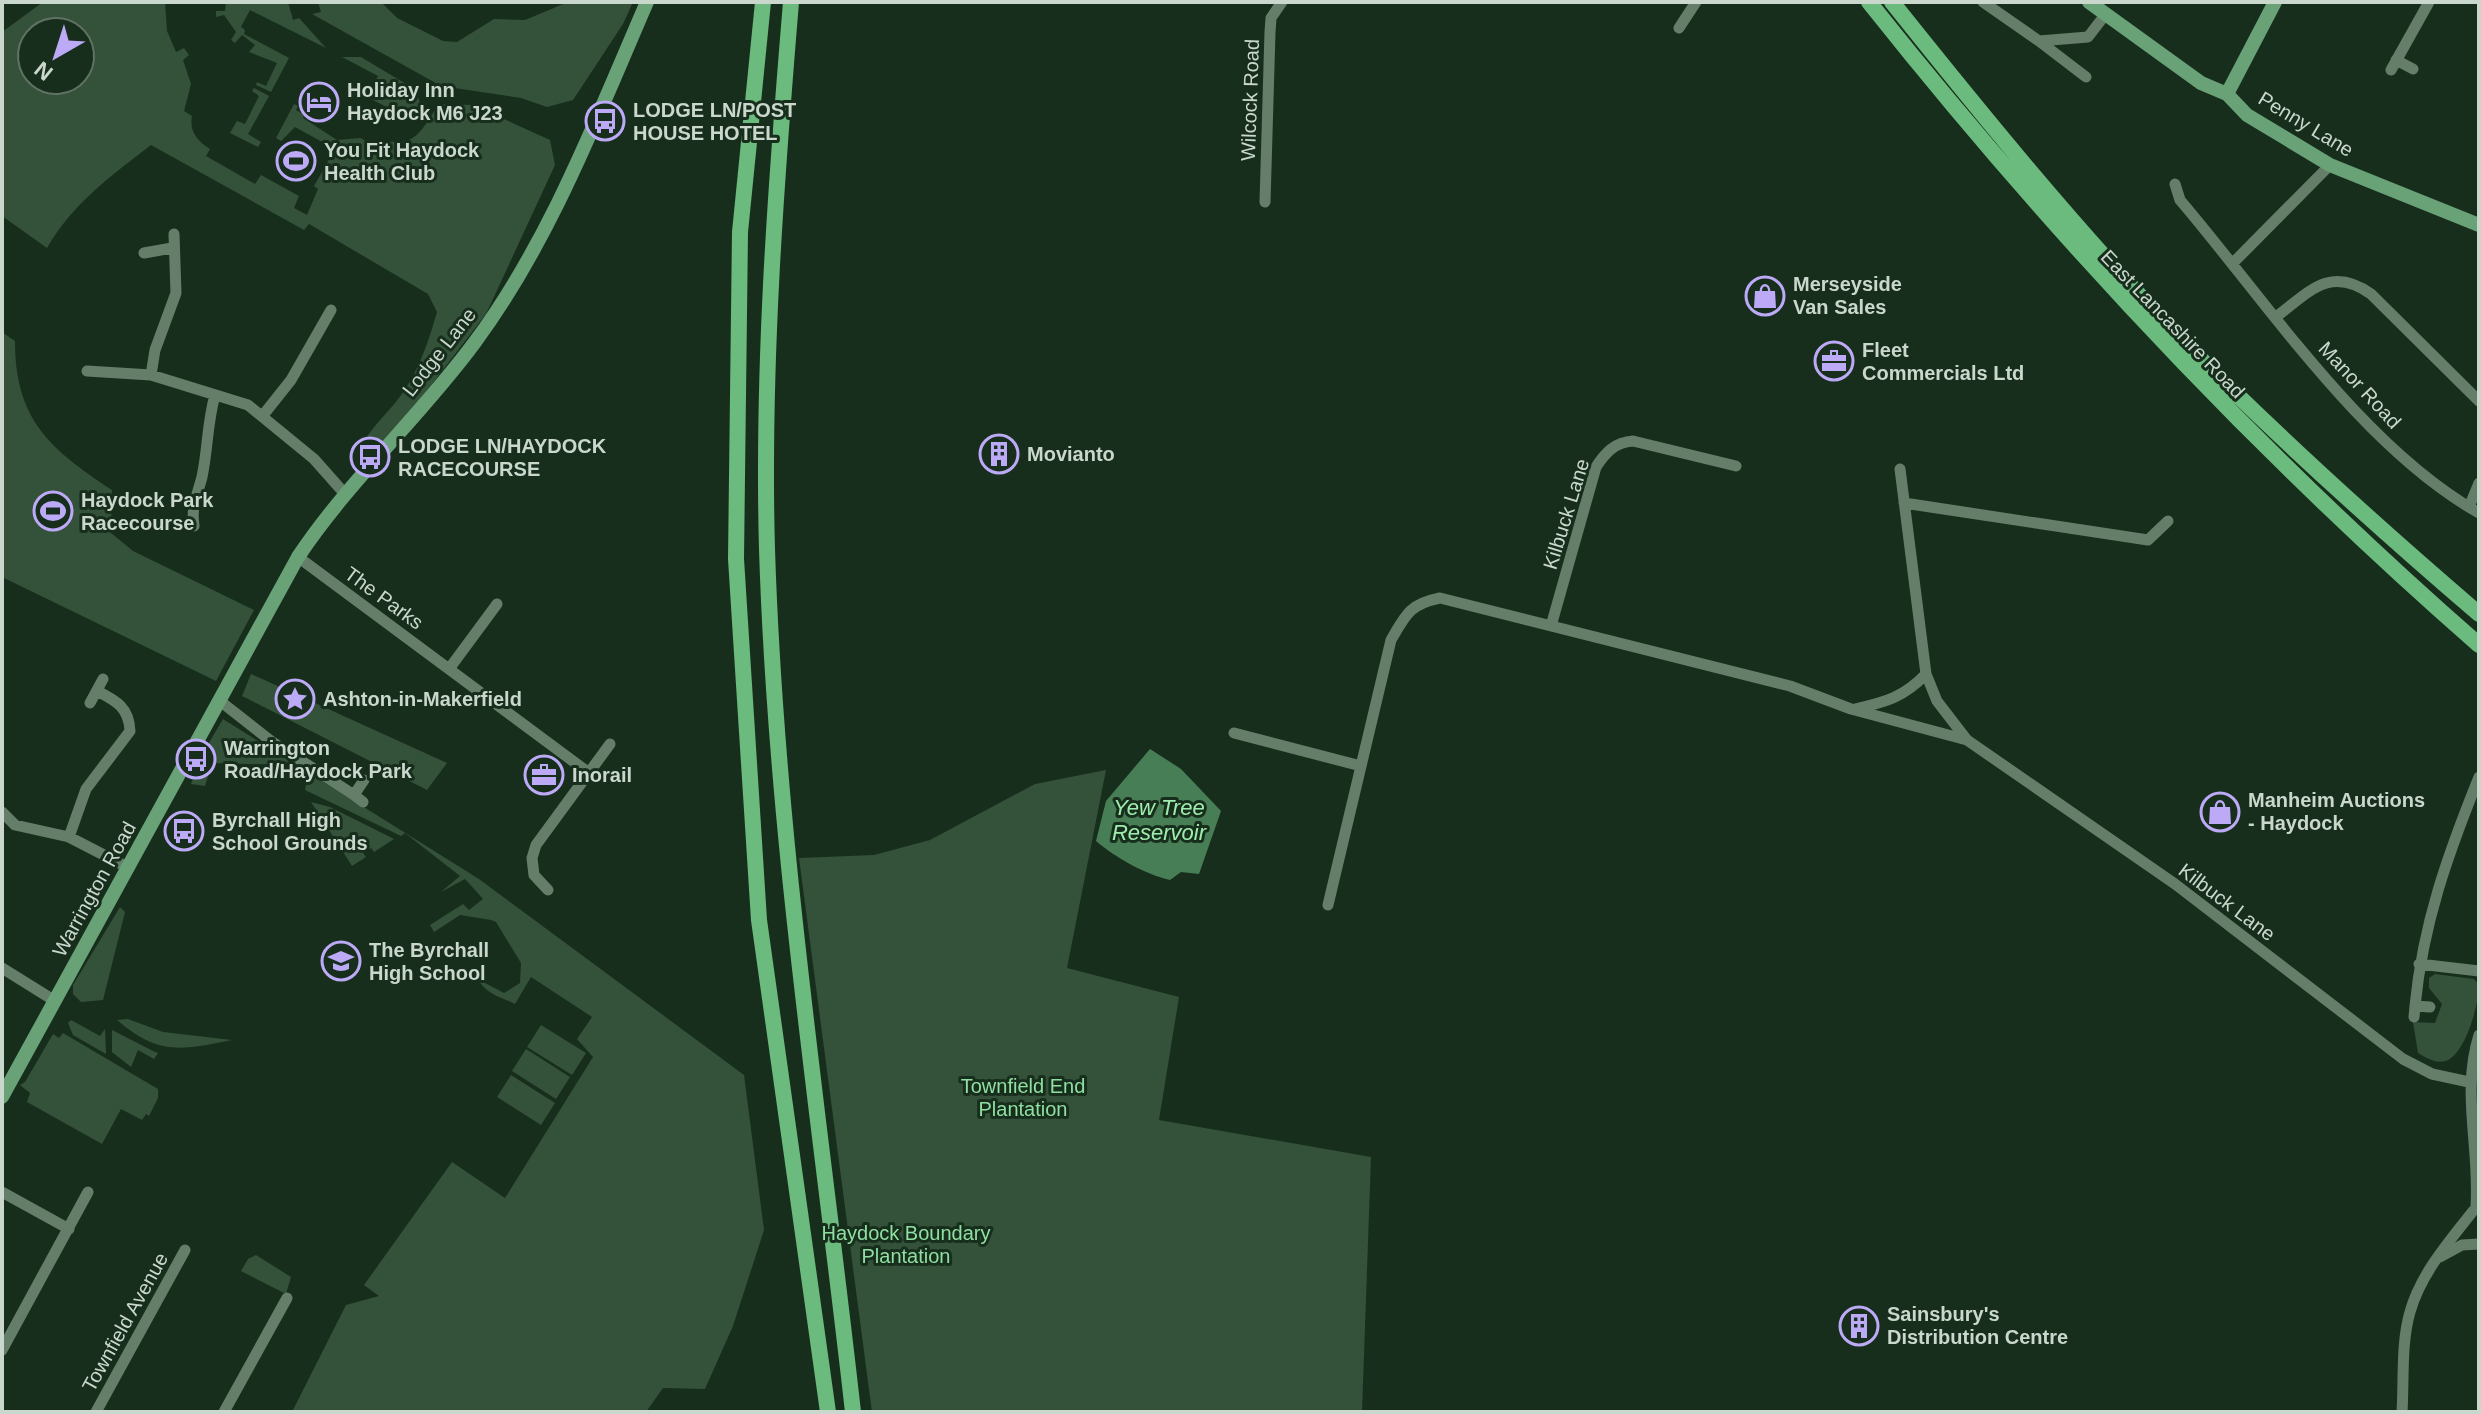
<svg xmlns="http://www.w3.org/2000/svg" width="2481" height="1414" font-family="Helvetica,sans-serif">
<rect width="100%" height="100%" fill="#182e1d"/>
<path fill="#34513a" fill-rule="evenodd" d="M43 2H165L167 31 176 52 184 48 189 55 183 60 191 84 184 111 192 116C189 131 197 141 210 149L206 156 255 184 261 175 299 196 294 208 307 215 318 189 314 186 335 149 295 127 281 141 276 138 294 104 298 106 296 110 304 115 303 118 337 140 361 138 374 147C385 139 393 143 405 141 420 139 430 116 439 104L473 105 550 140 555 165 486 314 388 441 364 452 361 447C371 427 386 415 399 398 419 371 428 343 437 312L428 294 309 224 304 230 151 145C111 176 73 203 47 248L2 216V32ZM32 32H80V80H32Z
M226 2H288L293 20 299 18 326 48 250 10 241 27 245 30 244 34 289 58 271 92 256 85 257 82 266 86 277 63 249 52 255 45 242 35 235 43 231 40 236 32 224 15 216 17V11H225Z
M318 2H381L397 18 443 41 457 42 494 19 525 20 568 2H633L623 24 573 100 547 107 521 98 441 86 312 14 321 12Z
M342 57H361L416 90 420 103 413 113 404 116 373 100 377 92 371 88 378 76Z
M254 88 269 96 248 134 261 142 258 147 230 133 237 121 245 124 259 96 252 91Z
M2 332 15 341C15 420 50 449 112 490L111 533 133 551 254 610 216 681 2 577Z
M251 674 447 763 427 790 242 696Z
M223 719 479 879 744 1075 764 1230 733 1326 705 1389 663 1388 646 1412H292L346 1305 379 1296 364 1285 452 1162 505 1198 593 1057 577 1039 592 1017 531 977 515 1004C503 998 485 994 477 978L483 977V982L504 993 520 983 521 963 496 922 491 920 460 915 434 932 430 925 463 904 469 910 483 899 465 879 441 892 460 876 405 833 401 836 305 790 307 779 287 765 212 763 205 786 191 784 203 753Z
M1106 770 1067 968 1179 997 1159 1120 1371 1157 1362 1412H872L799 858 874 855 930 840 1035 784Z
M311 802 330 807 394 839 374 852 371 848 363 853 366 857 352 866Z
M120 907 125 912 103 1000 81 1002 73 994V985Z
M2435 974 2474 979 2479 985C2479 1004 2466 1051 2448 1060 2437 1065 2427 1058 2418 1053L2413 1022 2435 1023 2442 1004 2429 988V978Z
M128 1019 163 1032 232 1040C182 1050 159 1056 117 1020Z
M71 1020 100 1036 105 1029 106 1054 73 1035 68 1023Z
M541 1025 586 1053 572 1075 527 1047Z
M112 1030 155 1052 158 1053 154 1059 138 1050 131 1067 112 1052Z
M63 1033 158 1089V1098L149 1116 146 1114 142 1120 121 1109 102 1144 27 1102 30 1093 20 1085 25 1082 53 1034 59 1038Z
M526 1049 570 1077 556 1099 512 1071Z
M511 1075 555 1103 541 1125 497 1097Z
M256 1255 291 1277 286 1294 241 1271 248 1259Z"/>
<path fill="#487e55" d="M1150 749 1181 769 1221 811 1199 874 1181 872 1170 880C1145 874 1116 858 1096 841L1106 801Z"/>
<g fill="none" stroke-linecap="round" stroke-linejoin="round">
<path stroke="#657e69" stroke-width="11" d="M1983 2 2039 41
M1679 28 1696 2
M2396 60 2413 69
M2391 70 2429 2
M2086 77 2039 41 2088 37 2105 15
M2175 184 2180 200C2267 302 2362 447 2479 513
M1265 202 1270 32 1271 18 1282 2
M144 253 172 248
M2233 263 2330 165
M2276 317C2309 292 2330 265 2371 294L2479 401
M87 371 151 375 248 405 314 459 345 494
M151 375 155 350 176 293 174 234
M264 414 291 380 331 310
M1900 469 1926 674 1937 701 1967 740 2175 884 2403 1059 2432 1074 2469 1082
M1904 503 2148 540 2168 521
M2469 507 2479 483
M194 526C191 506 197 496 202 477 208 449 207 423 215 395
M298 557 589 773
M1551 626 1596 467C1605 453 1615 442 1633 441L1736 466
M449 669 497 604
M220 701 271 741 354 795
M90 703 103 679
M1855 709C1886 702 1904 697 1926 674
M1234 733 1361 766
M363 802 354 795 364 780
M2 812 15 825 69 837 129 868
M69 837 86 789 130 731C129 708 117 701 97 691
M548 890 534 875 532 858 536 845 610 744
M1328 905 1391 640C1406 614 1410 604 1440 598L1790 686 1851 709 1967 740
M2419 964 2479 971
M2 968 55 1001
M2415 1006C2423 923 2448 854 2479 777
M2414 1017 2415 1006 2430 1007
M2 1192 69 1229
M2476 1206C2480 1147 2461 1093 2479 1035
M2440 1257 2462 1245 2479 1244
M2 1350 88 1192
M96 1412 185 1250
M224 1412 287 1298
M2402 1412C2404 1380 2401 1343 2410 1312 2421 1273 2449 1242 2473 1211"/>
<path stroke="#69a276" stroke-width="14" d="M2089 2 2201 83 2227 94 2247 115 2330 165 2479 225
M2227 94 2275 2
M2 1097 298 557C350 479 420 417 475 342 550 241 597 117 647 2"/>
<path stroke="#6bba7e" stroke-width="16" d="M763 2 740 232 736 559 759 920 828 1412
M791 2C776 183 762 366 767 549 776 838 821 1125 853 1412
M1869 2C2054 235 2255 449 2479 645
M1892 2C1983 116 2075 229 2176 334 2272 432 2374 524 2479 614"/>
</g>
<defs>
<symbol id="hotel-ring" viewBox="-11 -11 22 22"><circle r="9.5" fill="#182e1d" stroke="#bcaaf6" stroke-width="1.5"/><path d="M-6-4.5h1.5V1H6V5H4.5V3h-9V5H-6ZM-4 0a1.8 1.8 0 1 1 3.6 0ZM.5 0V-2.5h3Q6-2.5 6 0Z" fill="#bcaaf6"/></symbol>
<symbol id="bus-ring" viewBox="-11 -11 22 22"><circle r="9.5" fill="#182e1d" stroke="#bcaaf6" stroke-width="1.5"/><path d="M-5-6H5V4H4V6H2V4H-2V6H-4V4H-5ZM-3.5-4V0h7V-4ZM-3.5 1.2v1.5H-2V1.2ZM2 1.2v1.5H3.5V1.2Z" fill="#bcaaf6"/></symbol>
<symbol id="stadium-ring" viewBox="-11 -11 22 22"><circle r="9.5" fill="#182e1d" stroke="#bcaaf6" stroke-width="1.5"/><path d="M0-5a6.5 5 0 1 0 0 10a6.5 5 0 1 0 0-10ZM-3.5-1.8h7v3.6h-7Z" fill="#bcaaf6"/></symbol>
<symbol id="shop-ring" viewBox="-11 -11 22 22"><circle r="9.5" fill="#182e1d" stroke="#bcaaf6" stroke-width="1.5"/><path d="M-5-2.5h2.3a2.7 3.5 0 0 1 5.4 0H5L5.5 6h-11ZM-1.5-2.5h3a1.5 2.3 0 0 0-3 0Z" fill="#bcaaf6"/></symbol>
<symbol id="office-ring" viewBox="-11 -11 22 22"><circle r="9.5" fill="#182e1d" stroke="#bcaaf6" stroke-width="1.5"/><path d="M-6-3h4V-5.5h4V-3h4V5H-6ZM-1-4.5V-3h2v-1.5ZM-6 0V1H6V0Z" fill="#bcaaf6"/></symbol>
<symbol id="building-ring" viewBox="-11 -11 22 22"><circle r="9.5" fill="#182e1d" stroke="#bcaaf6" stroke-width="1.5"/><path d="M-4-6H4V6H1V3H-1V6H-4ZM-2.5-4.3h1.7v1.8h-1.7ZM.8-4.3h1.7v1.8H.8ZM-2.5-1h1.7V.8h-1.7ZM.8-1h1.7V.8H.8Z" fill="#bcaaf6"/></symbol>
<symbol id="sight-ring" viewBox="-11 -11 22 22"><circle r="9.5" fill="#182e1d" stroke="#bcaaf6" stroke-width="1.5"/><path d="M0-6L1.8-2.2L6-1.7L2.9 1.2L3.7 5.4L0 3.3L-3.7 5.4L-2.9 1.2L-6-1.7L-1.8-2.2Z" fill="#bcaaf6"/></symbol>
<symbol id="school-ring" viewBox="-11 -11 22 22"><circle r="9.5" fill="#182e1d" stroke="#bcaaf6" stroke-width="1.5"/><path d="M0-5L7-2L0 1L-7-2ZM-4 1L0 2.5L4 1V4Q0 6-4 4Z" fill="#bcaaf6"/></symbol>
</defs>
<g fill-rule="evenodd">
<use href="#hotel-ring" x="297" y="80" width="44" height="44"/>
<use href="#bus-ring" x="583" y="99" width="44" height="44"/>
<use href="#stadium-ring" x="274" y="139" width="44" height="44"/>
<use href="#shop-ring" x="1743" y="274" width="44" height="44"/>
<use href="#office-ring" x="1812" y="339" width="44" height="44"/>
<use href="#building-ring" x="977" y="432" width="44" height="44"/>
<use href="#bus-ring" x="348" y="435" width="44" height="44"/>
<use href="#stadium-ring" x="31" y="489" width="44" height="44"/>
<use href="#sight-ring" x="273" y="677" width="44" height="44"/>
<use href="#bus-ring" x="174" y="737" width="44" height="44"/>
<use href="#office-ring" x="522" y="753" width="44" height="44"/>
<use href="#shop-ring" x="2198" y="790" width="44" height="44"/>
<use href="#bus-ring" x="162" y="809" width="44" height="44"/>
<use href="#school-ring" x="319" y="939" width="44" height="44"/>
<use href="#building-ring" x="1837" y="1304" width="44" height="44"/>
</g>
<g text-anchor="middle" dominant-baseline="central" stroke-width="6" stroke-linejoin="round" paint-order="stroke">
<g font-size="20" font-weight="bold" fill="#c9d7cc" stroke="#182e1d" text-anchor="start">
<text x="347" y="90">Holiday Inn<tspan x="347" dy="23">Haydock M6 J23</tspan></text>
<text x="633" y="110">LODGE LN/POST<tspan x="633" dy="23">HOUSE HOTEL</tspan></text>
<text x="324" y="150">You Fit Haydock<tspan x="324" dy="23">Health Club</tspan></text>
<text x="1793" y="284">Merseyside<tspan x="1793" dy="23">Van Sales</tspan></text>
<text x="1862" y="350">Fleet<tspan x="1862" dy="23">Commercials Ltd</tspan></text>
<text x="398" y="446">LODGE LN/HAYDOCK<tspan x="398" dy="23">RACECOURSE</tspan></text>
<text x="1027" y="454">Movianto</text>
<text x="81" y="500">Haydock Park<tspan x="81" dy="23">Racecourse</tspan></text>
<text x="323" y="699">Ashton-in-Makerfield</text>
<text x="224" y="748">Warrington<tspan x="224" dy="23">Road/Haydock Park</tspan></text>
<text x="572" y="775">Inorail</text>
<text x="2248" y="800">Manheim Auctions<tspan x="2248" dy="23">- Haydock</tspan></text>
<text x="212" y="820">Byrchall High<tspan x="212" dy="23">School Grounds</tspan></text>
<text x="369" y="950">The Byrchall<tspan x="369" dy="23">High School</tspan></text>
<text x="1887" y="1314">Sainsbury's<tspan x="1887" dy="23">Distribution Centre</tspan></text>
</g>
<g font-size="20" fill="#c9d7cc" stroke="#182e1d">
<text transform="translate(1250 100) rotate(-88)">Wilcock Road</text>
<text transform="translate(2306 124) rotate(31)">Penny Lane</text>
<text transform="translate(2173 324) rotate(46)">East Lancashire Road</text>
<text transform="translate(439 352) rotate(-52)">Lodge Lane</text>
<text transform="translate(2360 385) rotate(47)">Manor Road</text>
<text transform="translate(1566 514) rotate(-73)">Kilbuck Lane</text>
<text transform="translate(384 598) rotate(36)">The Parks</text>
<text transform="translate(94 889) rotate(-61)">Warrington Road</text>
<text transform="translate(2227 902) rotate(37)">Kilbuck Lane</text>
<text transform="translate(125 1322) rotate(-61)">Townfield Avenue</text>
</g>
<g font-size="20" fill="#90dfa2" stroke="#182e1d">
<text x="1023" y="1086">Townfield End<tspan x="1023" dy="23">Plantation</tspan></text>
<text x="906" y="1233">Haydock Boundary<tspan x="906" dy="23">Plantation</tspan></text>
</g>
<g font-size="22" font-style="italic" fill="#9eedaf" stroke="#182e1d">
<text x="1159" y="807">Yew Tree<tspan x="1159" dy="25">Reservoir</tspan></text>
</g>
</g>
<rect width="2481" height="1414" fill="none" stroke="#c9d7cc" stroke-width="8"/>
<g transform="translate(56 56) rotate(219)"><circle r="38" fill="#182e1d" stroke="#5f7263" stroke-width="2"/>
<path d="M0-6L14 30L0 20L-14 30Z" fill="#bcaaf6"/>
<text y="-12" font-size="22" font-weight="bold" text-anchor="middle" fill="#c9d7cc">N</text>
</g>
</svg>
